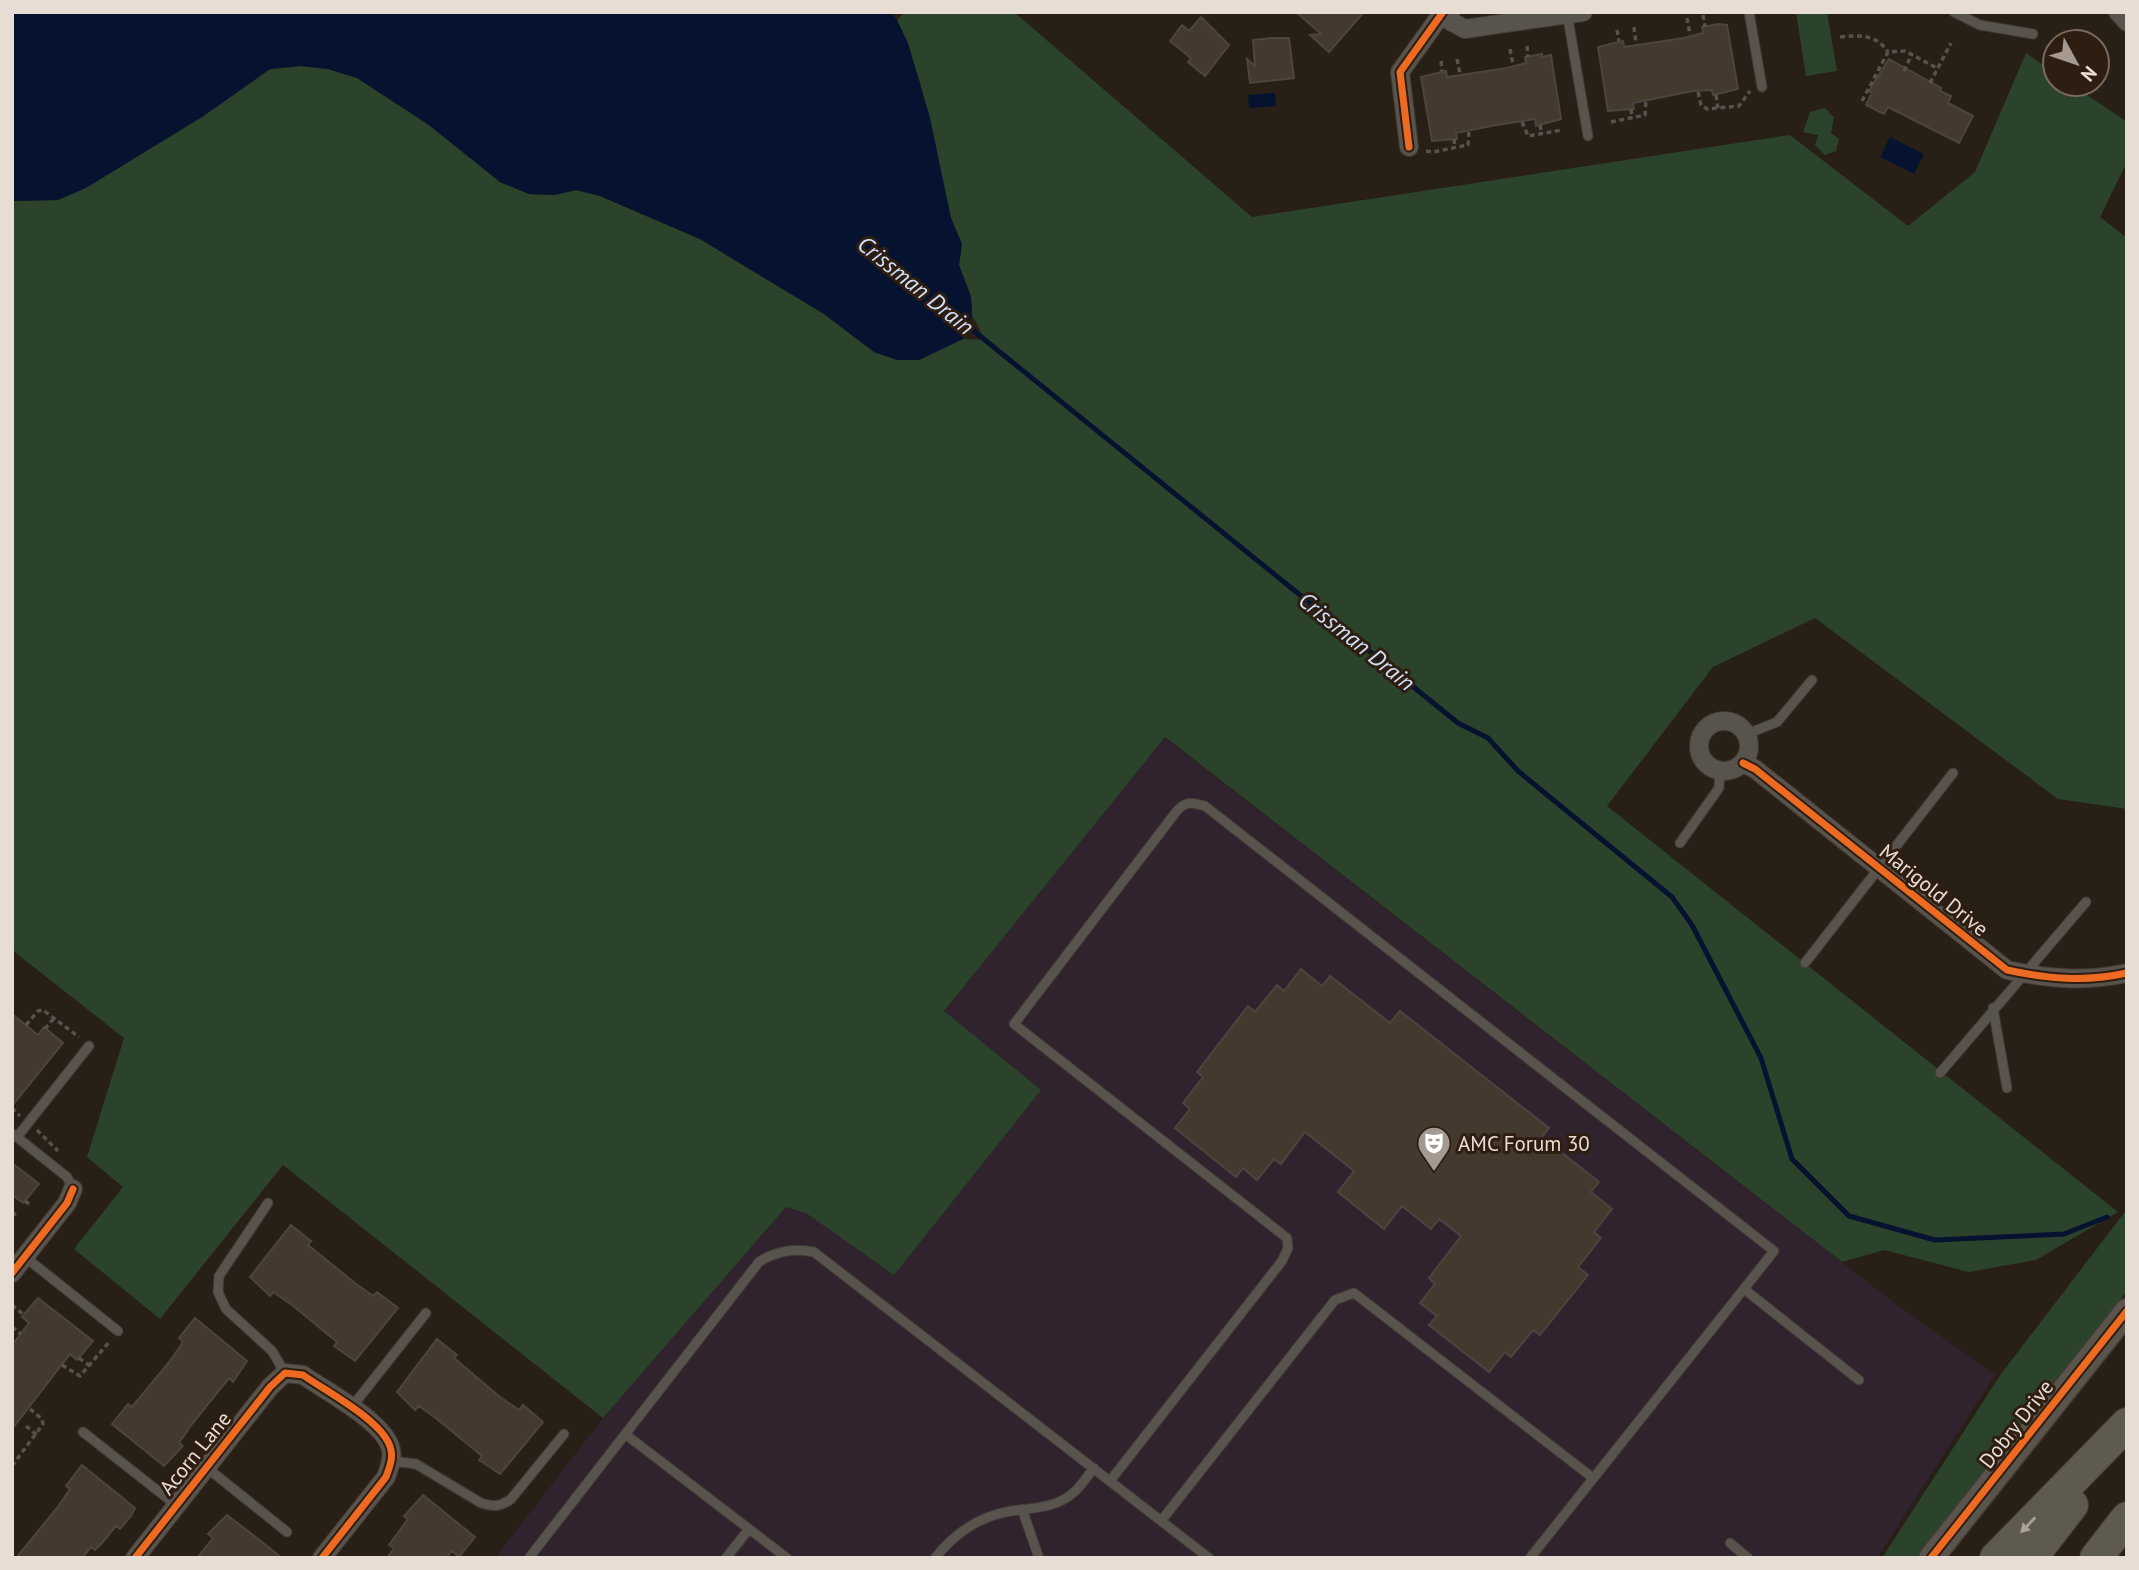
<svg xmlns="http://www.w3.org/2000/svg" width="2139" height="1570" font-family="'PT Sans',sans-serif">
<rect width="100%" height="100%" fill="#281f17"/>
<path fill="#31232d" d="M1164 737 1896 1304 1995 1375 1877 1558H495L603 1418 786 1207Z"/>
<path fill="#2b432b" d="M905 12H1014L1252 217 1790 135 1908 226 1975 172 2026 53 2055 73V84H2071L2127 122V162L2100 217 2127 238V809L2058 799 1815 618 1713 667 1607 806 2118 1212 2036 1260 1969 1272 1884 1250 1842 1262 1165 737 944 1011 1041 1090 894 1275 806 1213 786 1207 603 1418 283 1165 160 1319 74 1249 123 1187 87 1157 124 1038 12 950V201L58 200 202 117 270 69 301 66 328 69 357 78 429 125 500 182 529 194 554 195 576 190 600 196 700 239 824 314 874 352 919 360 963 339 985 340 972 315 971 297 959 265 962 244 951 219 920 82 897 20Z
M1796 12H1827L1837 71 1806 76Z
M1825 108 1834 117 1831 133 1839 139 1836 151 1825 155 1815 145 1818 135 1803 132 1810 112Z
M2127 1209V1291L1916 1558H1882L2001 1374Z"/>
<path fill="#051330" d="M12 12H890L897 20 908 43 930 118 951 218 962 244 959 265 971 297 972 315 963 339 919 360H897L874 352 824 314 700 239 600 196 576 190 554 195 529 194 500 182 429 125 357 78 328 69 301 66 270 69 202 117 86 188 58 200 12 201Z
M1275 93 1276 106 1249 108 1248 95Z
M1890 137 1924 154 1914 174 1880 157Z"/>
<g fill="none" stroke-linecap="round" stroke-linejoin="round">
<path stroke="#051330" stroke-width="5" d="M964 323 1458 723 1488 738 1518 771 1672 897 1692 925 1761 1058 1792 1159 1849 1216 1935 1240 2064 1234 2107 1217"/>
</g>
<path fill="#44392e" stroke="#4c453f" stroke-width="2" d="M1296 12H1364L1329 52 1310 35 1321 34Z
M1201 17 1229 45 1205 76 1188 62 1191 58 1170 41 1182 25 1189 31Z
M1718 24 1727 25 1738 89 1713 95 1712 90 1693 91 1633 103 1634 109 1608 111 1598 47 1623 41 1624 47 1684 38 1703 33 1702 27Z
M1272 38H1289L1294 78 1250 83 1247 59 1255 66 1253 40Z
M1542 54V57L1551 55 1561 119 1536 126 1535 119 1496 125 1456 133 1457 139 1432 141 1421 77 1446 71 1447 77 1507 68 1526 63 1525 57Z
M1889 59 1941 88 1940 91 1951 96 1948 103 1973 116 1959 143 1888 107 1884 114 1866 105 1872 93 1869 91Z
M1301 969 1322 986 1330 976 1390 1023 1400 1011 1549 1128 1542 1137 1599 1182 1591 1192 1612 1209 1594 1232 1601 1238 1578 1267 1588 1275 1540 1335 1533 1330 1511 1357 1505 1352 1489 1372 1429 1325 1437 1316 1420 1303 1435 1284 1429 1278 1461 1236 1439 1219 1431 1229 1402 1206 1384 1229 1338 1192 1354 1171 1305 1132 1281 1164 1274 1159 1257 1180 1243 1168 1236 1177 1175 1128 1190 1109 1183 1103 1203 1077 1197 1072 1248 1006 1255 1012 1277 985 1284 991Z
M12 1014 38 1035 44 1027 63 1043 12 1106Z
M12 1163 39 1184 23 1203 12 1195Z
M291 1225 311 1241 308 1245 355 1283 373 1296 377 1292 398 1308 355 1361 334 1346 337 1342 292 1305 273 1292 270 1296 250 1277Z
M38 1298 93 1341 77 1360 70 1354 12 1429V1345L29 1323 22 1317Z
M195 1318 247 1361 233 1382 229 1378 192 1424 179 1443 183 1446 164 1466 112 1424 128 1404 132 1407 170 1361 183 1342 179 1338Z
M437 1339 457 1355 454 1358 500 1397 519 1410 523 1405 543 1422 500 1474 479 1460 482 1456 437 1419 419 1406 415 1410 397 1392Z
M82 1465 135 1508 131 1516 120 1529 116 1526 102 1543 95 1550 91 1547 82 1558H16L57 1508 70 1489 66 1486Z
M423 1495 475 1537 459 1557 452 1551 446 1558H387L394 1548 389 1545 408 1519 404 1516Z
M227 1515 257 1538 282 1558H197L213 1538 208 1534Z"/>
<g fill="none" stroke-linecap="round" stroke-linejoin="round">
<defs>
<path id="lane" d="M1749 12 1762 87
M1954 12 1980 25 2033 34
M1567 13 1588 136
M1747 734 1777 722 1812 680
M1680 843 1719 788 1720 771
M1805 963 1953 773
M1993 1008 2007 1088
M1940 1073 2086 902
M13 1134 67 1177 73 1189
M17 1137 89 1046
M268 1203 219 1276 218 1292 226 1309 272 1351 285 1373
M25 1257 118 1331
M1744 1289 1859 1380
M351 1408 426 1313
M83 1432 176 1505
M625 1434 787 1558
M392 1461 416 1464 481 1503C494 1507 500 1507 511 1499L564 1434
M206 1467 287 1532
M1110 1481 1282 1261 1288 1248 1287 1238 1014 1024 1176 812C1185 801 1191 802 1205 806L1774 1251 1530 1558
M1022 1509 1039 1558
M1161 1521 1335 1300 1354 1293 1593 1478
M1730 1543 1748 1558
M529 1558 759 1262C775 1251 795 1248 814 1252L1209 1558
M726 1558 749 1529
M935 1558C955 1533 979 1516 1011 1511 1033 1508 1056 1508 1073 1493 1081 1487 1087 1476 1094 1468"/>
<path id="street" d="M1450 12V21L1465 29 1583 12
M2118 12 2127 22
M1409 147 1400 72 1443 12
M1699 746a25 25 0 1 1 50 0a25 25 0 1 1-50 0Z
M1743 763 1755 769 2007 970C2049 979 2085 982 2127 973
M12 1273 67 1203 73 1189
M135 1558 270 1387 285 1373 303 1375C325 1391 386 1422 391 1450 393 1460 389 1468 386 1477L322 1558"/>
<path id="secondary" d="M1931 1558 2127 1311"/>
<path id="highway" d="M1996 1558 2127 1424
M2031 1558 2072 1505
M2096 1558 2127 1518"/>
</defs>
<use href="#lane" stroke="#413a33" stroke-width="11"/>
<use href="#street" stroke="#413a33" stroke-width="20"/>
<use href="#secondary" stroke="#413a33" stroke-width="27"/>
<use href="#highway" stroke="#413a33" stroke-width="34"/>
<path stroke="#56524c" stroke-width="3.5" stroke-dasharray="5 3.5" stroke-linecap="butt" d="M1703 15 1705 27
M1687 18 1690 35
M1634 27 1636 44
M1617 30 1619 41
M1840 37C1860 35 1876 34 1888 52
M1527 46 1528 57
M1510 49 1513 65
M1457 59 1460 74
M1441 61 1442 71
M1904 71 1912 54
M1930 83 1951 43
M1698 92 1701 105 1707 109 1739 106 1750 91
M1716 95 1718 108
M1862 101 1888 52 1905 51 1937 68
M1631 109 1632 118
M1522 122 1528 136 1562 130
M1611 122 1645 115 1646 101
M1540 125 1542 134
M1454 139 1455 148
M1426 151 1433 152 1468 145 1469 131
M26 1025 38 1011 43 1010 79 1037
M45 1029 54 1018
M12 1108 20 1116
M37 1130 58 1151
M25 1201 29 1204
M12 1212 18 1217
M12 1305 24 1315
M12 1327 21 1334
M79 1358 90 1366
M62 1365 80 1376 110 1341
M26 1426 37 1435
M12 1466 43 1424 42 1419 29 1408"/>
<use href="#lane" stroke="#58534c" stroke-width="9"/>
<use href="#street" stroke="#58534c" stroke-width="18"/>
<use href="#secondary" stroke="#59554d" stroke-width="24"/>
<use href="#highway" stroke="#5e5a4f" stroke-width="32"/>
<defs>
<path id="cycleway" d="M1409 147 1400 72 1443 12
M1743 763 1755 769 2007 970C2049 979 2085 982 2127 973
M12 1273 67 1203 73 1189
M135 1558 270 1387 285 1373 303 1375C325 1391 386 1422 391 1450 393 1460 389 1468 386 1477L322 1558
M1931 1558 2127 1311"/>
</defs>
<use href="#cycleway" stroke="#2e1e11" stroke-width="11"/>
<use href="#cycleway" stroke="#ed6a23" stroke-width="7"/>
</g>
<defs><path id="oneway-solid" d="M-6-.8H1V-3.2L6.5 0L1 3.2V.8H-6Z" transform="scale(1.75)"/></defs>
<use fill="#aaa299" href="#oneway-solid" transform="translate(2028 1525) rotate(134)"/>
<defs>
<symbol id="theatre-pin" viewBox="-11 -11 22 30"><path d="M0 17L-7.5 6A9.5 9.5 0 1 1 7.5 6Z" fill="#a59a92" stroke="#2e1e11"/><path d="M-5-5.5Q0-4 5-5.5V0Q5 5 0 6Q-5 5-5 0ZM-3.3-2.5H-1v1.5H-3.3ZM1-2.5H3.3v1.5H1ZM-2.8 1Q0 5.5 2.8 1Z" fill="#fff"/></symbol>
</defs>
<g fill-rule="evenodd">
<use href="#theatre-pin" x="1415" y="1124" width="38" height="52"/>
</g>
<g text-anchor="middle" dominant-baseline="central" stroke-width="6" stroke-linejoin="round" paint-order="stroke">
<g font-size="21" fill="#e8ddd5" stroke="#2e1e11">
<text transform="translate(1934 890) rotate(39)">Marigold Drive</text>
<text transform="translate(2016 1424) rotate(-52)">Dobry Drive</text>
<text transform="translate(195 1453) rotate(-51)">Acorn Lane</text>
</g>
<g font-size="21" fill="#e8ddd5" stroke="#2e1e11" text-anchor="start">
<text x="1458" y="1143">AMC Forum 30</text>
</g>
<g font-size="23" font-style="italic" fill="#cfe0fa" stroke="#2e1e11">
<text transform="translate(916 285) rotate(39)">Crissman Drain</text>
<text transform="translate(1357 641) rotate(39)">Crissman Drain</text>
</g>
</g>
<rect width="2139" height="1570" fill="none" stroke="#e8ddd5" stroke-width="28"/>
<g transform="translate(2076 63) rotate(130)"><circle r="33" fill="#2e1e11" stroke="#786a5f" stroke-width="2"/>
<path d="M0-5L12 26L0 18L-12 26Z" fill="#a59a92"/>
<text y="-10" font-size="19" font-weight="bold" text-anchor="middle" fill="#e8ddd5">N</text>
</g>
</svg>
